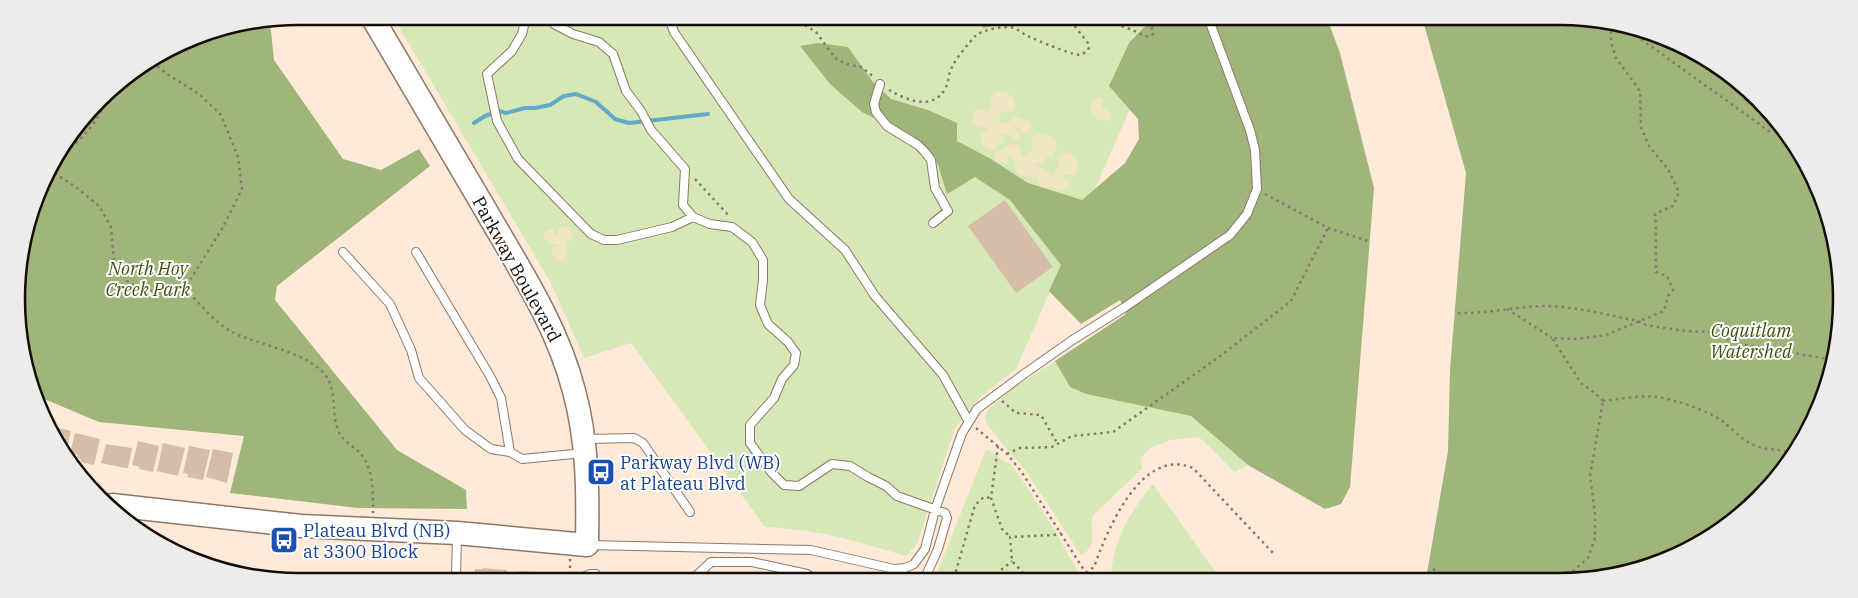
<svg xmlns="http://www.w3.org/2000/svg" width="1858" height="598" font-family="'IBM Plex Serif',serif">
<rect width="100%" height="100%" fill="#ffeada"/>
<path fill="#d5e8b6" d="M393 17 1169 20 1016 369 979 398 955 428 917 544 906 556C856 541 817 529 765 527L631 343 584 358 551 283Z
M1055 361 1070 387 1086 394 1191 416 1248 465 1234 472 1203 440 1196 437 1171 440 1150 448 1141 458 1142 469 1093 515C1088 528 1100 546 1081 555L1025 470 998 439 995 433C990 430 982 420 986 413 994 399 1040 371 1055 361Z
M986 450C996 451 1000 462 1010 463 1037 499 1060 538 1081 578H935Z
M1153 484 1220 578H1111C1112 541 1130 512 1153 484Z
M722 572 750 577H714Z"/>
<path fill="#9fb579" d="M978 19H1024L983 28Z
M1151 20 1328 21 1340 53 1374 188 1350 487 1341 504 1325 509 1248 465 1191 416 1086 394 1070 387 1055 361 1126 314 1120 300 1081 324 1049 291 1061 265 1010 200 975 177 947 194 938 165 927 148 917 139 862 112 830 84 800 46 818 43 848 47 873 82 891 99 928 110 957 123V141L991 159 1028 183 1082 200 1125 163 1139 139 1138 119 1109 86 1129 43Z
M1423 21 1614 22 1716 64 1794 142 1836 244V354L1804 440 1759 499 1684 552 1596 579H1426L1448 451 1450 370 1466 173Z
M270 22 274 60 343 159 381 170 419 149 430 166 277 286 275 300 397 450 466 490 467 509 358 508 230 493 244 436 99 422 37 396 26 372 19 262 46 174 112 87 191 38Z"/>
<path fill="#efe5c0" d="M995 92C1007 90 1016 96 1015 108L1010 112 1000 113V121L1002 123H1007L1017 116 1031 123V128L1026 133H1023L1019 127H1014L1020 134 1021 140 1015 141 1010 135 1002 134 1005 141 991 150 984 147 980 139 982 133 987 131V129L974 125 972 121 975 110 981 109 986 112 991 110V100Z
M1100 97 1103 101 1102 107 1111 112V117L1107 121 1097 119 1090 112C1092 105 1090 99 1100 97Z
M1042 133C1055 135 1063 147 1051 157L1043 154 1046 158 1045 163 1040 165 1036 162 1035 166 1046 169 1050 175H1052L1059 167 1058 157C1068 144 1087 162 1073 175H1063V177L1070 182 1069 188 1061 192 1052 187 1047 188 1040 186 1037 178C1030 177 1018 178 1015 168 1013 163 1015 161 1011 156H1009L1008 164 995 160V153L1012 144 1020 146 1022 156 1024 157 1032 152C1030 142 1030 136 1042 133Z
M561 227H569L573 235 567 244 566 259 559 261 552 256V247L559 246V245L548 243 544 237V232L550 229 553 230 556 237 558 230Z"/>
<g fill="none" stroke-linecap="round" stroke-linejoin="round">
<path stroke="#62aac9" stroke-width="4" d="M474 123 485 116 499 111 506 113 525 108H535L550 105 564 96 576 94 596 102 615 119 629 123 708 114"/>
</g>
<path fill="#d6bdaa" d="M1005 200 1053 267 1016 293 968 226Z
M50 426 71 431 65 457 64 456Z
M75 433 100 439 94 465 81 462V459L77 458 78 455 70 453Z
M138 441 159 446 153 472 139 469 140 467 132 465Z
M163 443 185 448 178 476 157 471Z
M106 444 132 448 128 468H125L101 463Z
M189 446 210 450 203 480 187 477 188 474 183 473Z
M213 449 233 453 227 483 206 477Z
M165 539 178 548 177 549 162 543Z
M206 556 223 567V568L204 560Z
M483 568 507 570V577H475V569H483Z
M247 571 255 576H244Z
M519 571 551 573V577H519Z"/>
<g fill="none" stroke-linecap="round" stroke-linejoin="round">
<defs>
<path id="lane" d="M526 17 522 34 512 51 487 74 497 121 518 159 591 234 604 240H617L672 227 693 217
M550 17 554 24 573 34 599 42 613 54 626 91 641 111 651 130 685 169 683 205 693 217 710 224 732 227 752 242 763 260V280L760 305 768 324 788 342 796 353 794 365 782 379 774 398 750 425V443L772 473 784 485 799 486 832 464 850 466 868 477 886 486 897 496 945 513 947 518 938 549 925 578
M669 18 674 32 789 199 845 250 875 296 943 375 969 422
M880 84 874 104 876 112 887 126 918 145 925 152 931 160 935 188 948 211 933 223
M343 252 390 304 411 350 419 378 465 430 491 449 510 452
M416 252 490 376 501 398 510 452 522 459 584 453
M586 439 634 438 643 443 690 512
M589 545 811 550 894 569 905 568 914 564 925 549 935 510 962 433 977 409 1024 374 1071 341 1125 307 1230 235 1247 214 1257 189 1255 150 1250 130 1209 20
M456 577 457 535
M583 577 590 574H596
M695 577 711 562H752L807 574 812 578"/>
<path id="secondary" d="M112 505 301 526 457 533 587 545C588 493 588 442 574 391 557 325 519 268 485 209 447 145 410 81 372 17"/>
</defs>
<use href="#lane" stroke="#8e7766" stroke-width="10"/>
<use href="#secondary" stroke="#8e7766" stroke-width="25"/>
<path stroke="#88796e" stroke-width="2.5" stroke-dasharray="2.5 4" stroke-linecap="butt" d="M794 18 816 32 835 58 846 64 861 67 874 77
M1103 20 1130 29 1148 37 1153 34 1150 20
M1620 24 1773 134
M889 90C906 100 933 111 945 89 949 82 948 74 952 67 956 58 969 43 976 35 984 30 1004 25 1014 28 1019 30 1023 34 1028 36 1036 40 1072 55 1080 55 1084 54 1086 51 1089 48L1088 43 1069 19
M56 160C69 150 107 118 101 101
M49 170 76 187 99 206 111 227 114 260 127 281 142 290 161 292 185 288 222 229 242 189 238 157 221 115 199 94 167 74 152 62
M695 179 730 217
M1265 194 1328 228 1368 241
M185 288C198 302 215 323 232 332 257 345 316 353 329 381 336 396 332 415 338 430 341 440 352 445 359 452 374 467 373 493 373 513
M1507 309 1552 338
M1458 313C1488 314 1517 306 1547 306 1577 307 1608 315 1638 321L1646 325 1685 331 1710 332 1739 344 1834 360
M1002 401 1016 413 1041 415 1057 443
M1603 401 1596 394 1581 383 1552 338 1575 339 1606 335 1664 311 1668 296 1673 290 1667 276 1656 272C1655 252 1657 233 1655 214L1673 206 1679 192 1668 169 1649 146 1641 127 1640 91 1616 58 1611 42V22
M1603 401C1620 399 1639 395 1657 397 1673 399 1709 411 1722 421 1733 429 1742 441 1756 446 1768 451 1781 447 1792 455
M976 428 1007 454 1021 471 1089 578
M998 446 991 498 1002 529 1010 537
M1007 454 1020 448 1052 447 1072 436 1113 432 1219 357 1291 301 1328 228
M570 559V572L573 577
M1433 569 1452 579
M1086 573 1094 567C1107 531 1141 446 1193 468L1274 554
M954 578 975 505 984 497 991 498
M991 578 1012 561
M1028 578 1012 561 1010 537 1054 535 1061 533
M1548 579 1552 576 1573 571 1588 558 1595 538V514L1590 476 1603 401"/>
<use href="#lane" stroke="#fff" stroke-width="8"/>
<use href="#secondary" stroke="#fff" stroke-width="22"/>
</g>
<defs>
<symbol id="bus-square" viewBox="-11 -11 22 22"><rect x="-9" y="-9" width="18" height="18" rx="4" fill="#1a4fb4" stroke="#fff"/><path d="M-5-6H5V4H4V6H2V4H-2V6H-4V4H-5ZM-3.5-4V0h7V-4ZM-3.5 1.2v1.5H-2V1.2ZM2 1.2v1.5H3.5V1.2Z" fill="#fff"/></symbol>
</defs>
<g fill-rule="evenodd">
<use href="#bus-square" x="585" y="456" width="32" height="32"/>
<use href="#bus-square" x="268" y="524" width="32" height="32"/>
</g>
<g text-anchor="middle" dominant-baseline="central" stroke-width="4" stroke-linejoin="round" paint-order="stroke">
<g font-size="18" font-style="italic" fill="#3e510e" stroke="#fff">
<text x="148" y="268">North Hoy<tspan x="148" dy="21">Creek Park</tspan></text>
<text x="1751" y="330">Coquitlam<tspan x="1751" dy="21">Watershed</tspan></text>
</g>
<g font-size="18" fill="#160d07" stroke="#fff">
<text transform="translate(517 269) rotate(61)">Parkway Boulevard</text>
</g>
<g font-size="18" fill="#164399" stroke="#fff" text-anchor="start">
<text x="620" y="462">Parkway Blvd (WB)<tspan x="620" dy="21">at Plateau Blvd</tspan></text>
<text x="303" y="530">Plateau Blvd (NB)<tspan x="303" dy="21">at 3300 Block</tspan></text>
</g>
</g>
<path d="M0 0H1858V598H0ZM299 25H1559A274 274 0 0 1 1833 299V299A274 274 0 0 1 1559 573H299A274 274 0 0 1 25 299V299A274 274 0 0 1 299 25Z" fill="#ececeb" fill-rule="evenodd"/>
<path fill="none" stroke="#160d07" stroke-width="2.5" d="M299 25H1559A274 274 0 0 1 1833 299V299A274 274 0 0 1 1559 573H299A274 274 0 0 1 25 299V299A274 274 0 0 1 299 25Z"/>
</svg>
